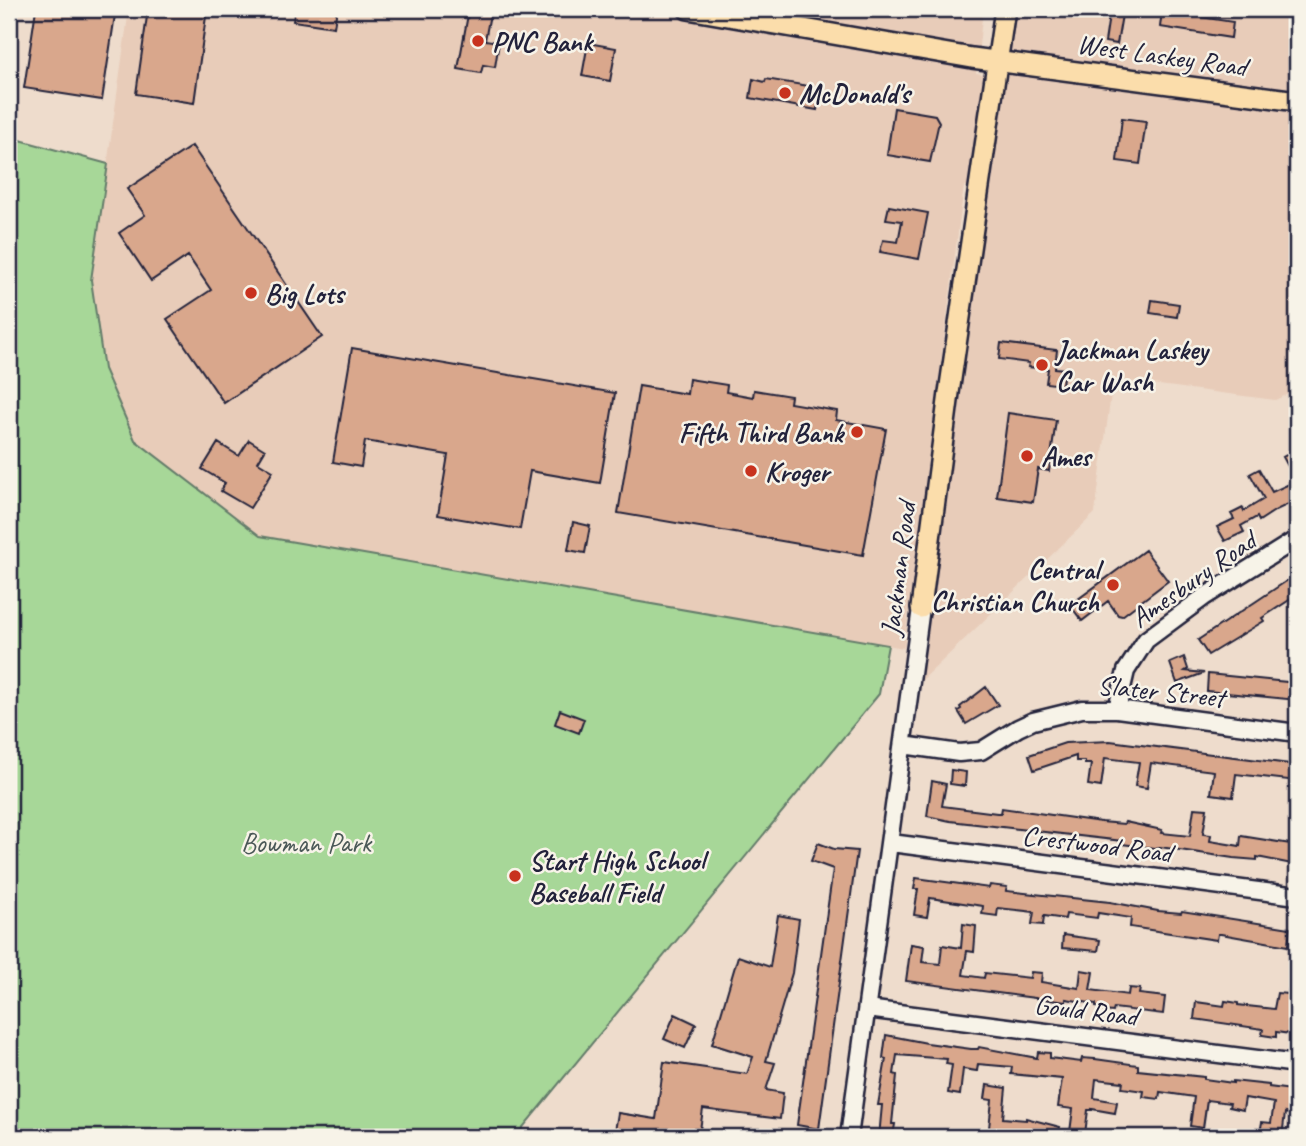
<svg xmlns="http://www.w3.org/2000/svg" width="1306" height="1146" font-family="Caveat,sans-serif">
<rect width="100%" height="100%" fill="#eedccc"/>
<filter id="ink" filterUnits="userSpaceOnUse"><feTurbulence type="fractalNoise" baseFrequency=".0143" numOctaves="2"/><feDisplacementMap in="SourceGraphic" scale="14" xChannelSelector="R" yChannelSelector="G"/><feConvolveMatrix kernelMatrix="1 2 1 2 8 2 1 2 1" color-interpolation-filters="sRGB"/></filter>
<g filter="url(#ink)">
<path fill="#e8ccb9" d="M129 9H983L976 73 995 76 1005 9H1297V390L1275 400 1113 379 1095 513 911 691 979 188 964 186 904 648 260 536 135 440 104 369 91 280Z"/>
<path fill="#a7d798" stroke="#647c6a" stroke-width="2" d="M9 137 108 164 91 280 104 369 135 440 260 536 888 645 879 694 515 1137H9Z"/>
<path fill="#d9a78c" stroke="#22223b" stroke-width="2" d="M36 9H71L115 15 102 100 24 88Z
M148 9H207L194 103 136 94Z
M295 9H337L334 27 293 21Z
M469 9H491L485 40 499 42 495 67 483 65 481 73 458 69Z
M1110 9H1123L1117 44 1105 42Z
M1162 11 1233 22 1231 38 1160 27Z
M588 43 616 48 610 81 582 76Z
M753 79 765 82 766 79 821 88 817 110 750 98Z
M894 108 935 115 939 122 930 162 887 155Z
M1122 118 1146 121 1140 164 1117 161Z
M192 146 322 337 224 403 167 319 211 290 188 256 151 281 119 233 145 215 127 189Z
M889 206 928 213 919 259 880 252 883 240 898 242 902 221 886 219Z
M1152 300 1179 304 1177 317 1150 313Z
M1001 343 1057 350 1055 368 1064 369 1062 385 1046 383 1048 369 1028 367 1029 363 999 359Z
M352 348 615 393 600 483 530 471 520 529 438 515 448 455 365 441 361 467 333 462Z
M689 379 727 385 726 392 753 397 754 390 791 396 790 403 837 411 836 420 886 429 863 555 618 513 639 386 687 394Z
M1008 413 1056 420 1049 471 1038 469 1033 502 997 497Z
M249 440 265 450 258 462 273 471 250 508 221 491 225 483 202 469 218 443 239 456Z
M1292 452 1297 463V500L1276 510 1259 521 1257 517 1241 526 1244 532 1225 541 1217 527 1234 519 1231 514 1243 508 1244 511 1264 499 1250 474 1259 469 1272 492 1296 481 1283 457Z
M573 522 590 526 585 553 568 550Z
M1145 550 1168 581 1122 616 1118 615 1108 601 1082 621 1070 605Z
M1297 574V595L1262 618 1264 621 1208 655 1198 640Z
M1184 657 1188 669 1185 671 1204 673 1177 683 1170 663Z
M1208 674 1297 683V700L1207 691Z
M986 687 998 705 966 724 958 711 961 709 960 707Z
M560 710 584 719 579 733 555 724Z
M1110 741 1297 765V781L1236 774 1233 797 1211 794 1214 771 1151 763 1147 788 1135 786 1139 762 1105 758 1101 787 1088 785 1091 764H1085V761H1076V756L1034 770 1029 755 1065 743Z
M951 770 966 772 965 786 950 784Z
M932 781 946 784 942 806 997 813H1001L1002 808 1101 822 1124 824 1125 822 1162 830 1161 833 1190 836 1194 808 1207 809 1203 834 1211 835 1210 841 1240 846 1241 836 1297 845V865L1257 857V860L1233 858 1160 847 1154 848 1122 844V841L950 821 927 816Z
M818 843 834 849 857 851 819 1129 797 1125 833 869 811 861Z
M916 878 989 888 990 885 1007 887 1006 891 1110 902 1158 911 1181 913 1182 911 1290 928 1288 946 1221 934H1218L1217 940 1130 927 1131 918 1098 913 1097 918 1066 914 1065 919 1044 916 1043 925 1032 924 1034 912 998 908 997 916 982 914 983 906 930 898 927 917 914 915 918 889H914Z
M778 915 799 919 792 973 766 1061 775 1063 766 1090 783 1093 780 1119 703 1109 699 1137H614L618 1113 656 1119 664 1062 747 1074 753 1057 712 1044 738 956 770 967Z
M963 924 976 926 974 952 967 951 963 975 984 978 985 973 1030 978 1031 972 1042 973 1041 982 1079 988 1081 970 1093 972 1090 990 1128 995 1129 988 1140 989 1139 994 1165 997 1163 1014 1114 1008 1113 1012 1104 1011V1008L1096 1007V1004L1066 999V1002L906 981 911 944 924 946 922 962 940 964 942 945 961 948Z
M1063 935 1100 940 1098 951 1062 948Z
M1292 968 1297 969V1035L1276 1032V1037L1262 1035 1263 1029 1194 1019 1196 1002 1224 1006 1225 1001 1238 1003V1005L1274 1009 1277 993 1288 994Z
M675 1014 696 1024 685 1048 664 1039Z
M886 1035 927 1043 971 1049H978L979 1047 1037 1058 1038 1052 1050 1053V1058L1081 1062 1082 1058 1095 1059 1138 1065V1070L1204 1077V1079L1233 1083V1081L1269 1085V1087L1292 1090 1289 1114 1285 1113 1282 1137H1270L1271 1135 1260 1133 1262 1122 1271 1123 1274 1103 1245 1098 1243 1110 1229 1107 1230 1103 1207 1100 1203 1128 1190 1126 1194 1097 1160 1092 1159 1099 1143 1097 1144 1091 1122 1088 1123 1082 1096 1079 1094 1098 1117 1102 1115 1113 1092 1109V1110H1088L1085 1134 1070 1132 1073 1109 1058 1107 1062 1079 1011 1074 1012 1067 978 1064 977 1071 963 1069 960 1095 948 1093 952 1065 946 1064 947 1059 897 1055 894 1074 897 1075 892 1124H895L893 1137H879L882 1105H878L886 1059 883 1058Z
M987 1085 1006 1088 1003 1118 1026 1120V1118L1060 1127 1058 1137 1021 1132 1020 1137H1007L1008 1130 989 1128 992 1100 985 1099Z"/>
<g fill="none" stroke-linecap="round" stroke-linejoin="round">
<defs>
<path id="minor" d="M1117 709 1126 671 1146 640 1204 597 1297 539
M903 745 959 753 981 751 1018 728 1033 721 1082 709H1117L1297 733
M891 843 1297 896
M867 1009 1297 1064
M849 1137 921 608"/>
<path id="major" d="M688 9 972 58 1297 101
M921 608 949 393 1005 9"/>
</defs>
<use href="#minor" stroke="#22223b" stroke-width="21"/>
<use href="#major" stroke="#22223b" stroke-width="24"/>
<use href="#minor" stroke="#f7f3e8" stroke-width="16"/>
<use href="#major" stroke="#fbddab" stroke-width="19"/>
</g>
</g>
<g fill="#c8321e" stroke="#f7f3e8" stroke-width="2.5">
<circle cx="478" cy="41" r="7"/>
<circle cx="785" cy="93" r="7"/>
<circle cx="251" cy="293" r="7"/>
<circle cx="1042" cy="365" r="7"/>
<circle cx="857" cy="432" r="7"/>
<circle cx="1027" cy="456" r="7"/>
<circle cx="751" cy="471" r="7"/>
<circle cx="1113" cy="585" r="7"/>
<circle cx="515" cy="876" r="7"/>
</g>
<g text-anchor="middle" dominant-baseline="central" stroke-width="5" stroke-linejoin="round" paint-order="stroke">
<g font-size="28" font-weight="bold" fill="#22223b" stroke="#f7f3e8" text-anchor="start">
<text x="492" y="41">PNC Bank</text>
<text x="799" y="93">McDonald's</text>
<text x="265" y="293">Big Lots</text>
<text x="1056" y="349">Jackman Laskey<tspan x="1056" dy="32">Car Wash</tspan></text>
<text x="843" y="432" text-anchor="end">Fifth Third Bank</text>
<text x="1041" y="456">Ames</text>
<text x="765" y="471">Kroger</text>
<text x="1099" y="569" text-anchor="end">Central<tspan x="1099" dy="32">Christian Church</tspan></text>
<text x="529" y="860">Start High School<tspan x="529" dy="32">Baseball Field</tspan></text>
</g>
<g font-size="28" fill="#22223b" stroke="#f7f3e8">
<text transform="translate(1162 55) rotate(8)">West Laskey Road</text>
<text transform="translate(898 569) rotate(-83)">Jackman Road</text>
<text transform="translate(1193 579) rotate(-35)">Amesbury Road</text>
<text transform="translate(1161 691) rotate(6)">Slater Street</text>
<text transform="translate(1097 844) rotate(7)">Crestwood Road</text>
<text transform="translate(1086 1010) rotate(7)">Gould Road</text>
</g>
<g font-size="28" fill="#4a5857" stroke="#f7f3e8">
<text x="306" y="842">Bowman Park</text>
</g>
</g>
<rect width="1306" height="1146" fill="none" stroke="#f7f3e8" stroke-width="35"/>
<rect x="18" y="18" width="1271" height="1111" fill="none" stroke="#22223b" stroke-width="2.5" filter="url(#ink)"/>
</svg>
